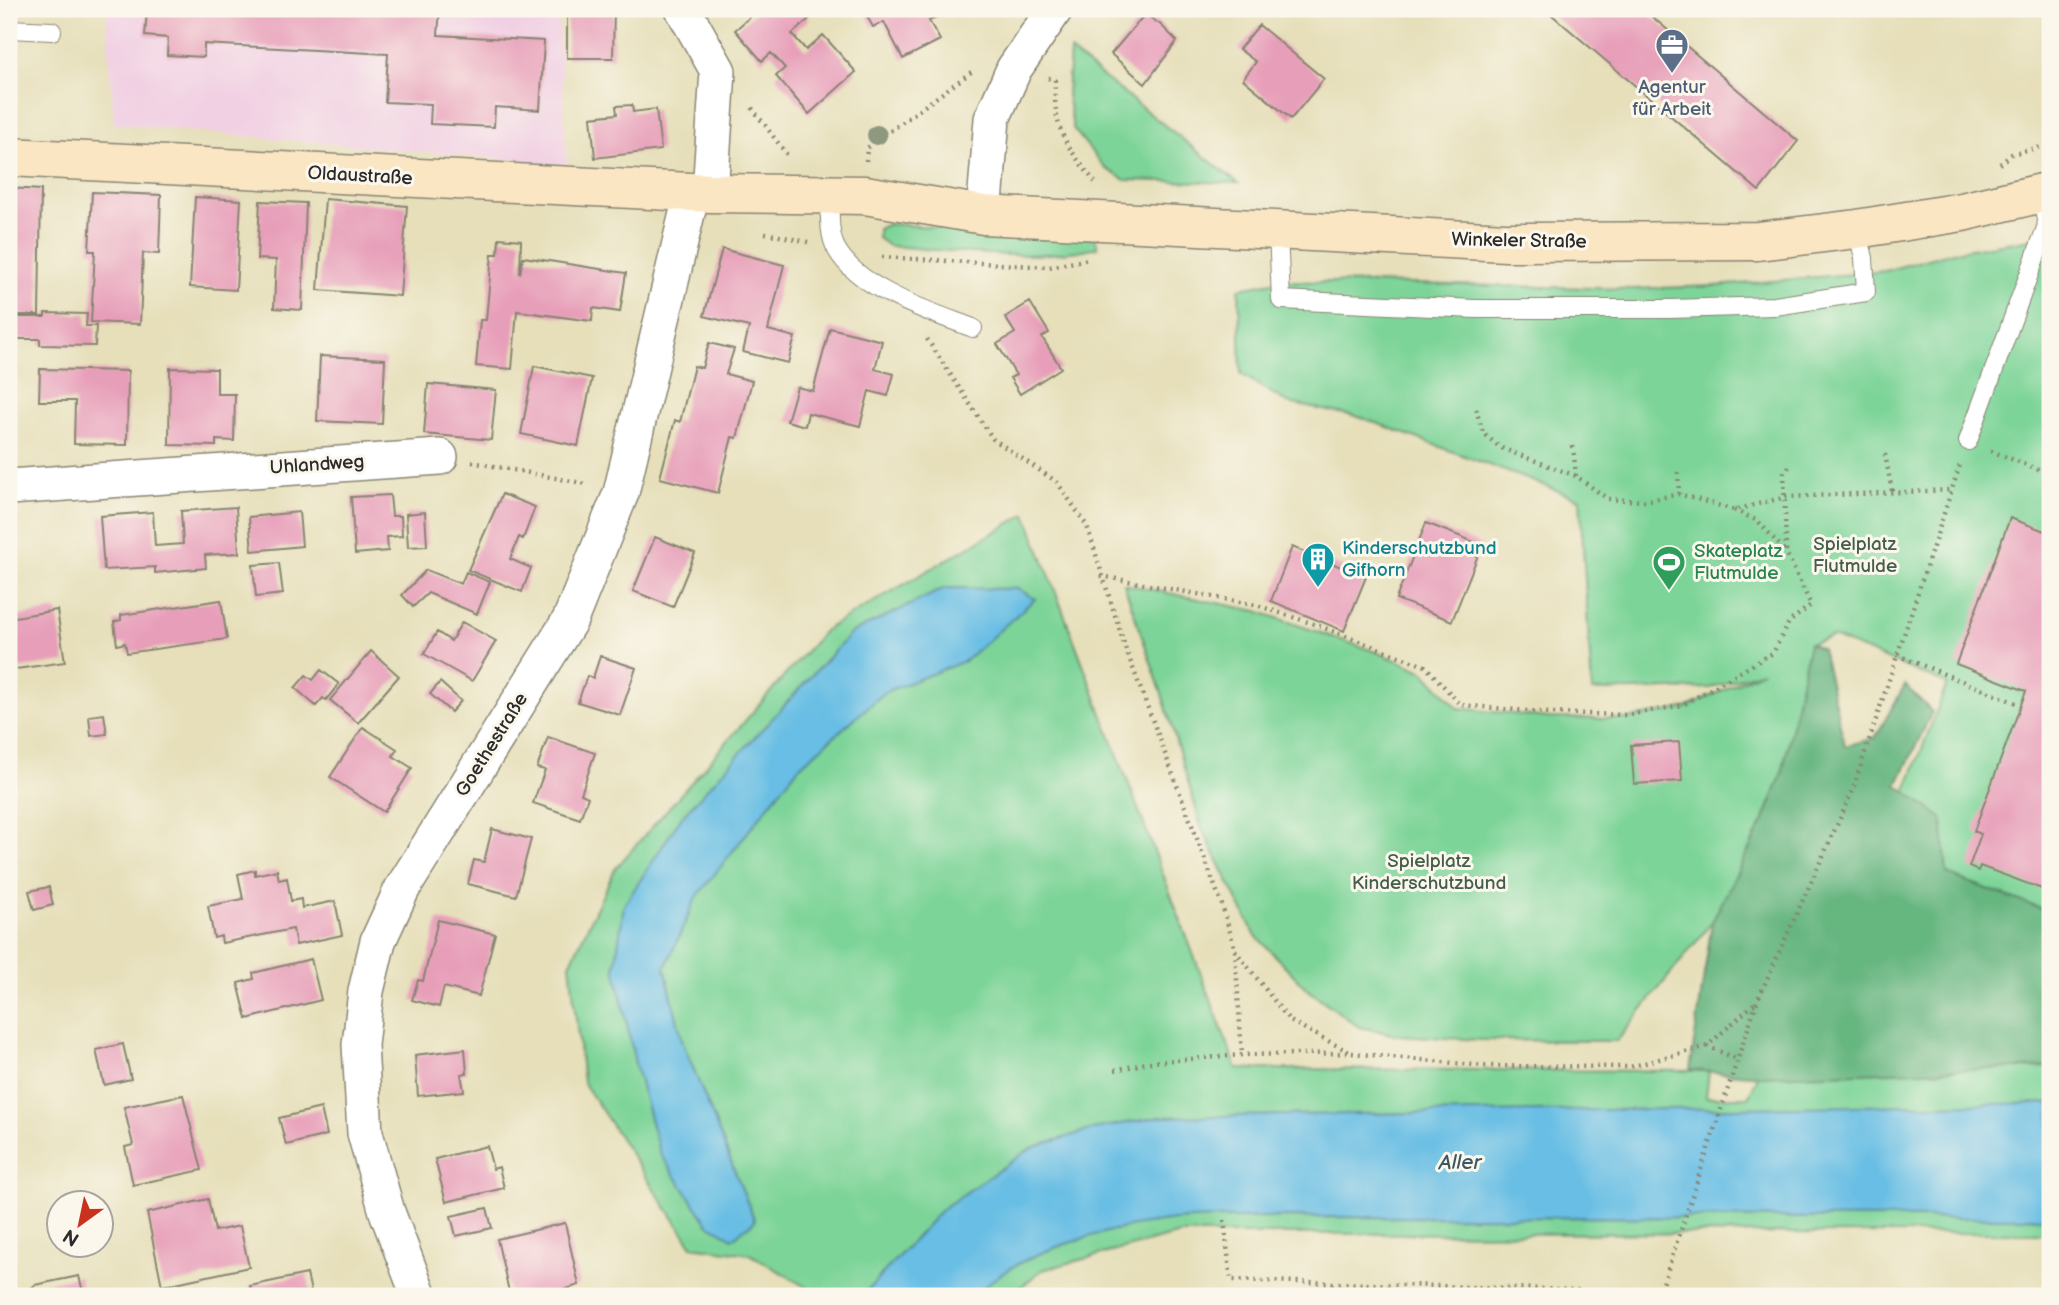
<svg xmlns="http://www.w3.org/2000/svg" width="2059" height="1305" font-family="'Balsamiq Sans',sans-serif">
<rect width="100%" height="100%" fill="#fbf7ec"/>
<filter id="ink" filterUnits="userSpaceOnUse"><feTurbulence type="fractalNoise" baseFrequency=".0143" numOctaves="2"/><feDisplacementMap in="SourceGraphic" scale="14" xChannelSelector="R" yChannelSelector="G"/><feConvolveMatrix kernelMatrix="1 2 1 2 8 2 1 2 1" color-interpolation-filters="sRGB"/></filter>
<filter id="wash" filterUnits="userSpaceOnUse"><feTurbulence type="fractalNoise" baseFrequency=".00686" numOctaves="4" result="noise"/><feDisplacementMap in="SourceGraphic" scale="28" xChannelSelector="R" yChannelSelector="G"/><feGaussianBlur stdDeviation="1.57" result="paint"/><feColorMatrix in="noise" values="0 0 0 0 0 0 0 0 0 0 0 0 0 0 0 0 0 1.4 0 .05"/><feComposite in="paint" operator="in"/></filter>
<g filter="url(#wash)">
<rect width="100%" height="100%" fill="#e6dfba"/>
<path fill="#f1d0e3" d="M106 9H558L567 165 114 124Z"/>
<path fill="#7dd498" stroke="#548062" stroke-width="2" d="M1070 51 1238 183 1125 180 1105 168 1073 128 1067 94Z
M888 224 1083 236 1095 238 1098 247C1030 263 958 251 889 246L878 238V229Z
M2050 236V1233L1180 1234 1042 1270 1010 1296H821L750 1254 692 1246 583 1082 570 964 615 869 825 630 1026 514 1237 1069 1709 1071 1706 1097H1748L1845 904 1860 909 1947 684 1833 637 1810 643 1782 774 1763 822 1712 922 1617 1041 1481 1040 1398 1035 1359 1027 1307 989 1255 935 1202 829 1163 697 1124 584 1257 611 1379 653 1423 671 1458 708 1549 718 1628 719 1686 708 1762 671 1710 688 1592 691 1580 499 1360 417 1288 403 1241 374 1239 288 1279 281 1632 289 1716 286 1885 271 1953 252Z"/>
<path fill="#66b680" stroke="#487056" stroke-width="2" d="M1809 643 1822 649 1845 746 1875 738 1905 685 1932 712 1897 785 1942 818 1947 874 2050 912V1067L1763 1076 1690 1070 1712 922 1763 822 1782 774Z"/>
<path fill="#67bee4" stroke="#497488" stroke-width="2" d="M945 588 1018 589 1035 599 965 661 885 692 799 767 696 898 665 968 683 1043 755 1221 733 1238 708 1224 660 1154 636 1068 615 967 624 905 682 816 851 633Z
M2050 1103V1218L1266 1217C1234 1219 1200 1217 1168 1221 1112 1227 1013 1252 976 1296H862L942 1209 1031 1148 1093 1129 1159 1117Z"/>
<g id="blocks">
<path fill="#e79fb9" d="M147 9H440L438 35 544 41 540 110 495 107 494 127 430 124 431 104 385 102 388 54 204 44V57L167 55 168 38 145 36Z
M567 9H614L613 58H567Z
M759 9H800L809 19 792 34 806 50 823 35 856 72 809 114 776 76 785 68 771 53 762 61 735 30Z
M863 9H933L937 17 929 21 940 40 903 59 884 22 873 27Z
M1545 9H1643L1798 141 1759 191Z
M1145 14 1161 25 1177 41 1145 84 1111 54Z
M1259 25 1324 79 1291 119 1243 79 1256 62 1239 49Z
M632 105 633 112 656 109 661 150 595 158 591 117 617 114 616 106Z
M9 188 41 190 39 315H9Z
M92 192 161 195 159 254 143 253 140 324 91 322 95 251H89Z
M195 197 241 200 236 290 190 287Z
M325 199 407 206 400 296 318 290Z
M260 201 306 203 302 310 274 308 276 260 257 259Z
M499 238 521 240 520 274 523 257 626 273 620 312 593 308 592 321 517 311 512 369 476 366 480 320H486L492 254H498Z
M722 249 784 265 768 330 795 337 788 363 743 352 749 327 704 316Z
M1030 302 1049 333 1042 337 1061 368 1020 394 1010 378 1016 375 997 344 1015 333 1005 317Z
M45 313 87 314 86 326H96L95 346 40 345V339H17V317H45Z
M830 328 882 341 875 369 894 374 888 396 869 391 860 426 808 413 805 426 787 421 797 387 813 391Z
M709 343 734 349 726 374 752 381 737 438 732 437 718 493 660 478 675 420 680 422 694 366 702 368Z
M320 356 385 359 382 424 317 421Z
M534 366 592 378 578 446 521 434Z
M170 368 217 369V394H235L234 441 216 440V446L169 445Z
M40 369 128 371 127 445 74 444 75 401H39Z
M428 384 496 390 491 440 424 434Z
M502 494 535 507 523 539 519 537 510 559 531 568 522 592 468 570Z
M390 495 392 516H401L402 536 387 537 388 551 355 554 351 497Z
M236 507 239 553 205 555 206 568 155 573V567L104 570 100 516 153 512 155 546 183 544 181 511Z
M299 512 302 546 252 551 249 517Z
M425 512 427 546 408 547 406 514Z
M2010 518 2050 533V892L1980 866 1978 871 1969 867 1981 834 1974 831 2026 691 1956 664Z
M1426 523 1482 545 1452 621 1396 599Z
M655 537 695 553 673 607 633 591Z
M1292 547 1366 577 1344 631 1271 601Z
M279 563 283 594 256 597 253 565Z
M426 570 461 584 466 572 490 582 477 614 428 593 413 607 402 595Z
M221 600 227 639 127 653 125 643 117 645 114 622 121 620V615Z
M57 610 65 662 9 670V618Z
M462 622 496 641 472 681 424 654 437 632 451 641Z
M371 651 399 676 358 723 330 700Z
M600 656 636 668 620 715 578 702 587 676 593 678Z
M321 670 339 684 326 700 323 698 316 706 295 688 306 675 313 680Z
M440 682 461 701 451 712 430 694Z
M104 714 107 734 91 736 89 716Z
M363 727 397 749 393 756 412 768 384 812 330 777Z
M548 737 595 753 581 794 588 797 580 819 533 803 545 770 537 768Z
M1679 742 1682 781 1634 784 1631 745Z
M492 829 531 839 516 896 468 884 474 860 484 862Z
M255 870V875L277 870 279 880 287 878 291 901 301 899 302 908 335 901 342 935 296 945 293 929 222 943 221 936 214 938 208 906 243 899 238 874Z
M49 887 53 905 34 910 29 891Z
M438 920 495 934 479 996 444 987 439 1007 412 1000 418 980 423 981Z
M311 959 321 1000 247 1019 238 983 254 979 253 973Z
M123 1044 131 1079 104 1085 96 1050Z
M465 1049 467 1073 461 1074 464 1091 418 1096 415 1055Z
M183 1095 202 1170 133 1185 125 1147 133 1145 124 1107Z
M321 1108 327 1135 286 1145 279 1118Z
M487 1146 493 1169 499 1167 504 1188 446 1202 435 1159Z
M208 1199 215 1231 240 1226 249 1267 162 1286 147 1213Z
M487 1208 492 1228 456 1236 451 1216Z
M565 1223 579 1285 563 1290 564 1296H510L497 1239Z
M307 1274 312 1296H252L250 1286Z
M79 1276 84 1296H22L35 1285Z"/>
</g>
</g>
<g filter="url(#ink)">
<use href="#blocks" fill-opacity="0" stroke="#888572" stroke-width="2"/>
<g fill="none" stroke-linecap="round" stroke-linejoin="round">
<defs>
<path id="lane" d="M9 29 52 31
M830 195C830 211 828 235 837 250 860 290 931 312 973 328
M1278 232 1281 300 1475 309H1670L1775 306 1866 292 1864 258 1857 229
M1968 441 2047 225 2041 194"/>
<path id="street" d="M683 9 718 71 710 193
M984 215 992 119 1014 69 1055 9
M9 487 440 457
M419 1296 387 1212 365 1133 360 1045 366 991 378 941 402 889 570 620 621 493 692 192"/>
<path id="secondary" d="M9 157 710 193 865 195 984 215 1506 242 1758 241 1857 229 1962 212 2050 191"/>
</defs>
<use href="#lane" stroke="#888572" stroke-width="20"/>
<use href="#street" stroke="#888572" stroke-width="38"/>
<use href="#secondary" stroke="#888572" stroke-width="41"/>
<path stroke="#888572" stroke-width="4.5" stroke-dasharray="2 5" stroke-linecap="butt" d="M1048 78 1055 80C1053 130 1065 144 1095 182
M752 108 788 156
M866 161 867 148 974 70
M2000 164 2012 154 2050 145
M765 233 808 242
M882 257 1049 267 1089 259
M927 339 993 439 1057 482 1087 526 1125 647 1222 905 1235 949 1242 1055
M1476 409 1483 433 1501 448 1576 476 1608 499 1645 501 1679 494 1734 510 1786 497 1951 490
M1573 446 1576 476
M1991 451 2050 474
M1885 454 1892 491
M472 462 587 484
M1678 472 1679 494
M2046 472 2050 460
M1734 510 1758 521 1785 551
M1101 576 1256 605 1311 623 1425 666 1461 705 1549 713 1628 715 1683 705 1773 653 1789 622 1811 605 1786 552 1784 473 1791 464
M1897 655 2021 705
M1235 950 1290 1021 1349 1052
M1707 1046 1739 1060
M1115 1070 1151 1062 1242 1055 1351 1053 1484 1066 1630 1067 1707 1046 1755 1003
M1224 1220 1231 1280 1577 1290 1587 1296
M1659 1296 1757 1001 1852 792 1960 465"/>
<use href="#lane" stroke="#fff" stroke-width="18"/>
<use href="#street" stroke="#fff" stroke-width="35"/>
<use href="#secondary" stroke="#fbe6c4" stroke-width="38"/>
</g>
<circle fill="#8d987e" cx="877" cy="135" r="10"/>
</g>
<defs>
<symbol id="office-pin" viewBox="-11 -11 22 30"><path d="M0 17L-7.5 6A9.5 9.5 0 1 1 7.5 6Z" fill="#5c6f8a" stroke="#fbf7ec"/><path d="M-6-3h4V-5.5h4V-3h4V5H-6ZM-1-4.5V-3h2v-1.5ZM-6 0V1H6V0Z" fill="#fff"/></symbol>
<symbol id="building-pin" viewBox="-11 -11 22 30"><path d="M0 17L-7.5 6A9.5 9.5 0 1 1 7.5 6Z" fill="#0f9aa8" stroke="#fbf7ec"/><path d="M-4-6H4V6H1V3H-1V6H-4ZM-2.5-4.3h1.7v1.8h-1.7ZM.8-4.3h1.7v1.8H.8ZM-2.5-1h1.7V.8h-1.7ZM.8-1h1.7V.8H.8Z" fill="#fff"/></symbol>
<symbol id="stadium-pin" viewBox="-11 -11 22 30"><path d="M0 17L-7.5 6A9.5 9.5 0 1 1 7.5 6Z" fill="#2e9e5b" stroke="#fbf7ec"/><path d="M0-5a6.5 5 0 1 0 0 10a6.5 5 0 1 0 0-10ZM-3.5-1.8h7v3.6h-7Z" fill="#fff"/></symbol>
</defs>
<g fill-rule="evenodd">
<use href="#office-pin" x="1653" y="26" width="38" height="52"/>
<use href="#building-pin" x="1299" y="540" width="38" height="52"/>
<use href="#stadium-pin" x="1650" y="543" width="38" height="52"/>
</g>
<g text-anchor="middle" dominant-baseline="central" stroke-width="6" stroke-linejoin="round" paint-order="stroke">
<g font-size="19" fill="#4e5e75" stroke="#fbf7ec">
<text x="1672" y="87">Agentur<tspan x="1672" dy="22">für Arbeit</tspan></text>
</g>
<g font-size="19" fill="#2b2b2b" stroke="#fbf7ec">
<text transform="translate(360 176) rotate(3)">Oldaustraße</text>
<text transform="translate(1519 241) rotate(1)">Winkeler Straße</text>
<text transform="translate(317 465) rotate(-4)">Uhlandweg</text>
<text transform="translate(492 745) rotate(-58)">Goethestraße</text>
</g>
<g font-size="19" fill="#445e4c" stroke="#fbf7ec">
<text x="1855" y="544">Spielplatz<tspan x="1855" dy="22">Flutmulde</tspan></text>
<text x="1429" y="861">Spielplatz<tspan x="1429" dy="22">Kinderschutzbund</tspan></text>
</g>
<g font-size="19" fill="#0d838f" stroke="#fbf7ec" text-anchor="start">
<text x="1342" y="548">Kinderschutzbund<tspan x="1342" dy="22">Gifhorn</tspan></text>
</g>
<g font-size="19" fill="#27864d" stroke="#fbf7ec" text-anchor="start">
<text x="1694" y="551">Skateplatz<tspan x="1694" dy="22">Flutmulde</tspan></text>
</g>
<g font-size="21" font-style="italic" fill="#3d5762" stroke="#fbf7ec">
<text x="1460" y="1162">Aller</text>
</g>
</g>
<rect width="2059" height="1305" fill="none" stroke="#fbf7ec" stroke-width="35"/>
<g transform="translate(80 1224) rotate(213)"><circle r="33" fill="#fbf7ec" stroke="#a8a59f" stroke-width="2"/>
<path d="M0-5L12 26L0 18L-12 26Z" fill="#c8321e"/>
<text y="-10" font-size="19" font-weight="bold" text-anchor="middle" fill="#2b2b2b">N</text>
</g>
</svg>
